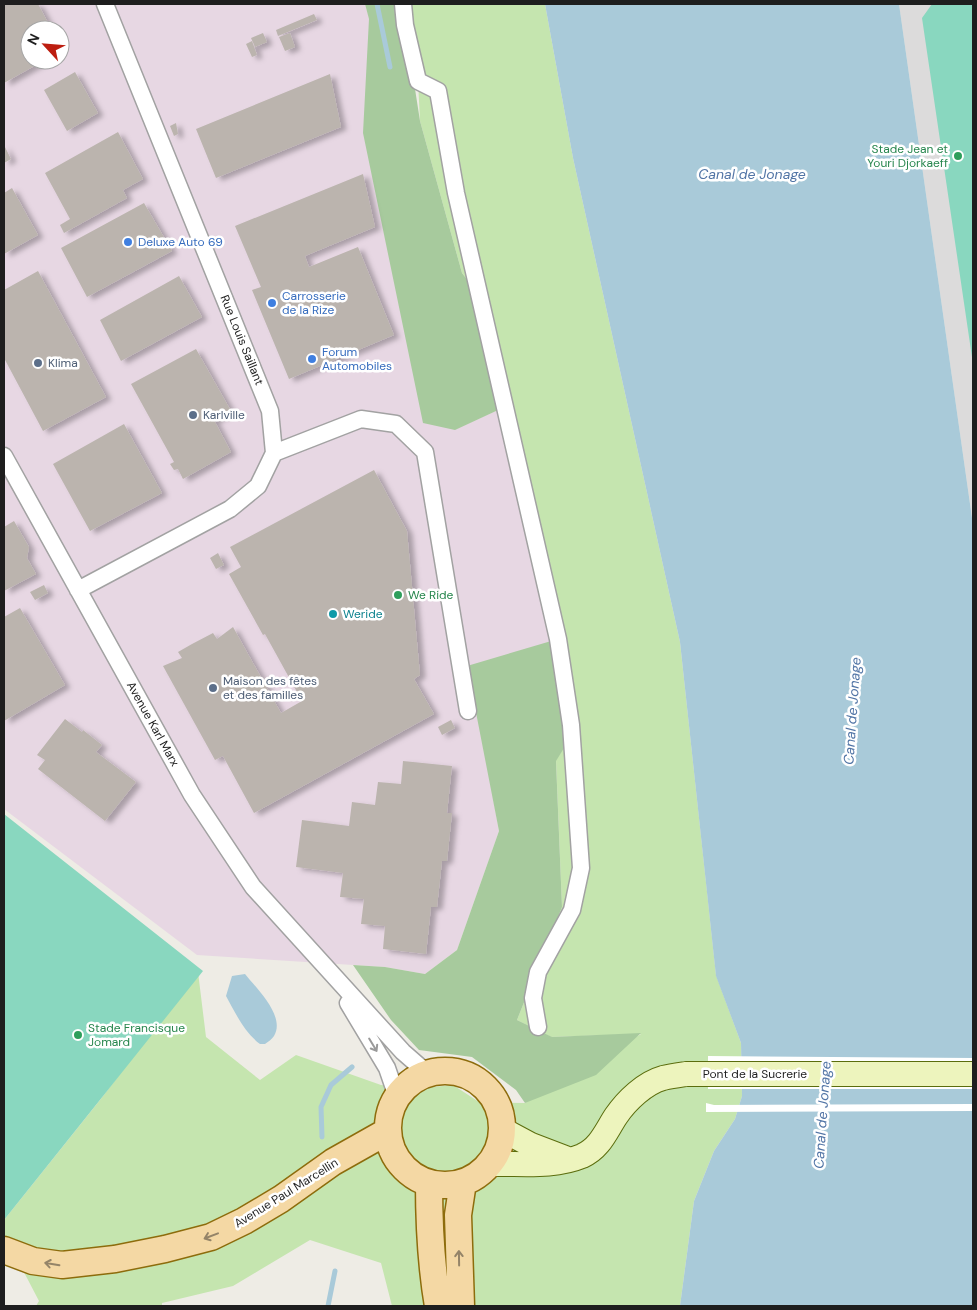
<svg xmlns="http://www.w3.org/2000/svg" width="977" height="1310" font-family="'DM Sans',sans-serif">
<defs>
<filter id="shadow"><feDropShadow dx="5.5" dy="3" stdDeviation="2.5" flood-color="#0004"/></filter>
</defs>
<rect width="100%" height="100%" fill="#eeece5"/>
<path fill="#dcdbdb" d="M899 4H973V525Z"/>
<path fill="#e7d7e3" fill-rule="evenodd" d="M4 4H365L456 317V429L509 405 560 639 475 697 499 831 457 950 425 974 385 967 197 955 4 809ZM30 30H60V60H30Z"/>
<path fill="#c5e5af" d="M403 4H545L573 158 680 642 716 975 741 1043 742 1096 735 1119 714 1151 694 1201 680 1306H392L381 1263 310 1240 233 1286 162 1303V1306H36L39 1301 4 1234V1220L100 1100 198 972 206 1037 260 1080 296 1055 381 1085 422 1088 453 1085 479 1102 525 1103 641 1034 551 1037 517 1020 562 907 556 760 579 724 488 307 462 273 420 121 418 81Z"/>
<path fill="#a7ca9d" d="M365 4H403L405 25 420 121 462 273 488 307 509 405 455 430 423 423 363 133 369 19Z
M558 639 579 724 556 761 562 907 517 1020 552 1037 641 1033 596 1075 525 1103 516 1090 472 1057 419 1050 391 1020 353 965 385 967 425 974 457 950 499 831 467 666Z"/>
<path fill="#89d7bf" d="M932 4H973V364L922 18Z
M4 814 203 971 4 1220Z"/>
<path fill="#a9cad9" d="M545 4H899L973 525V1306H680L694 1201 714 1151 735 1119 742 1096 741 1043 716 976 680 642 573 158Z
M245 974C256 988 286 1016 274 1036 272 1039 268 1042 265 1044H260C244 1032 236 1014 226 996L232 976Z"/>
<path fill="#fff" d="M708 1056 973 1058V1089H708Z
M706 1103 714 1105 973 1104V1111L706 1112Z"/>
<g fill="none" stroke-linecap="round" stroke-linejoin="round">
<path stroke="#a9cad9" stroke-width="5" d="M377 4 390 67
M322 1137 321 1107 331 1085 352 1067
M328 1306 335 1271"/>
</g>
<path fill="#bbb4ae" filter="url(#shadow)" d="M4 4H38L52 30H30V60H45L4 83Z
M314 14 317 20 278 36 276 30Z
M263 33 267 42 255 47 251 38Z
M290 33 295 47 285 51 279 37Z
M252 41 257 55 252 57 246 44Z
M75 72 98 113 67 131 44 90Z
M330 74 341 127 216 178 196 129Z
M176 123 178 134 174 136 170 126Z
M118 132 143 179 123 190 127 198 64 233 60 225 70 219 45 173Z
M4 145 11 159 4 163Z
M363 174 375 227 305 256 309 267 358 247 394 335 289 379 252 290 261 287 235 226Z
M12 188 38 235 4 254V193Z
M144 203 172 251 87 297 61 248Z
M38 271 106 397 43 431 4 358V290Z
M179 276 202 317 121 361 100 320Z
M196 349 231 411 214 420 231 452 183 479 178 469 174 470 170 464 174 462 131 384Z
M124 424 162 493 90 531 53 464Z
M374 470 407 531 420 675 414 679 434 714 254 813 223 756 215 760 163 666 182 658 178 652 192 644 213 633 217 639 233 627 281 713 302 701 265 634 263 635 229 574 241 567 230 547Z
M14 521 29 547 27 558 36 574 4 591V527Z
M218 553 224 565 216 569 210 558Z
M44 585 48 593 35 600 30 592Z
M20 608 65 685 4 721V617Z
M65 719 82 732 83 730 102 745 96 752 136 782 105 821 38 769 45 760 37 755Z
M451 720 455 728 442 735 438 727Z
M403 761 452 766 447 813H452L447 861H442L437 907H431L426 954 383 949 385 926 361 924 364 899 340 897 343 873 296 867 302 820 349 826 352 802 375 805 378 782 401 784Z"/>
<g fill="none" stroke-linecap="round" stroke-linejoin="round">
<defs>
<path id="street" d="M403 4 405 25 418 81 438 91 456 193 558 639 571 725 581 868 572 910 538 972 533 998 538 1027
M274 453 361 419 396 424 425 452 468 711
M4 456 192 795 253 887 403 1052 427 1073
M78 590 230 509 258 486 274 453 270 411 105 4
M348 1003 387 1068 397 1097"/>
<path id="secondary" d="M503 1130 531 1145 565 1158
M490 1164C520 1163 553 1168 582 1156 600 1148 606 1131 616 1116 627 1100 645 1083 663 1078 671 1076 679 1075 686 1074H973"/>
<path id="primary" d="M388 1128a57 57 0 1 1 114 0a57 57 0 1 1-114 0Z
M429 1183C429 1224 431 1265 438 1306
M4 1250 33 1261 62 1265 115 1259 165 1249 211 1237 244 1221 281 1199 333 1162 388 1131
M461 1306 458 1215 463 1182"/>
</defs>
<use href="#street" stroke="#a2a2a2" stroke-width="19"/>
<use href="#secondary" stroke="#5b6d0d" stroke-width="26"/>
<use href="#primary" stroke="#8d6c0c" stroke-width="29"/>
<use href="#street" stroke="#fff" stroke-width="16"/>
<use href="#secondary" stroke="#edf4bd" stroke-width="24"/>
<use href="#primary" stroke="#f4d8a4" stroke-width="26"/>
</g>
<defs><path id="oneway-shaft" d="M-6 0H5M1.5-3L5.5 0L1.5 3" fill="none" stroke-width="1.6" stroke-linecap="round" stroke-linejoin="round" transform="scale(1.25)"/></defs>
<use stroke="#9a9a9a" href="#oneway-shaft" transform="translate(373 1045) rotate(59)"/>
<g stroke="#948468">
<use href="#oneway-shaft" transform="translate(211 1236) rotate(159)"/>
<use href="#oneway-shaft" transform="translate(459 1258) rotate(-91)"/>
<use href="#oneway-shaft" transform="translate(52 1264) rotate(-171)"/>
</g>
<g fill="#2e9e5b" stroke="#fff" stroke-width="2">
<circle cx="958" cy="156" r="5"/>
<circle cx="398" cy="595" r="5"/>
<circle cx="78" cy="1035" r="5"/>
</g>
<g fill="#3f7fe0" stroke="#fff" stroke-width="2">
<circle cx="128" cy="242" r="5"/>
<circle cx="272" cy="303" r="5"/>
<circle cx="312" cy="359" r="5"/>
</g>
<g fill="#5c6f8a" stroke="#fff" stroke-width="2">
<circle cx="38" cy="363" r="5"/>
<circle cx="193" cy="415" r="5"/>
<circle cx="213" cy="688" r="5"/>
</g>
<circle fill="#0f9aa8" stroke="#fff" stroke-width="2" cx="333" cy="614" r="5"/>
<g text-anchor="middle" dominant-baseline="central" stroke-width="5" stroke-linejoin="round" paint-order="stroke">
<g font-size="12" fill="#27864d" stroke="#fff" text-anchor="start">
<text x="948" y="149" text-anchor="end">Stade Jean et<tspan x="948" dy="14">Youri Djorkaeff</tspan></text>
<text x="408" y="595">We Ride</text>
<text x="88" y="1028">Stade Francisque<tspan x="88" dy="14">Jomard</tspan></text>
</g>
<g font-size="12" fill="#366cbe" stroke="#fff" text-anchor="start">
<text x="138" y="242">Deluxe Auto 69</text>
<text x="282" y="296">Carrosserie<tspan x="282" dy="14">de la Rize</tspan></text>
<text x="322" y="352">Forum<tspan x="322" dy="14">Automobiles</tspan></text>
</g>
<g font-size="12" fill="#1e1e1e" stroke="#fff">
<text transform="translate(242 340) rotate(68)">Rue Louis Saillant</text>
<text transform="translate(153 724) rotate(61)">Avenue Karl Marx</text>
<text x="755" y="1074">Pont de la Sucrerie</text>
<text transform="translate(286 1193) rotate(-32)">Avenue Paul Marcellin</text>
</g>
<g font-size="12" fill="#4e5e75" stroke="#fff" text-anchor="start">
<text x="48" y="363">Klima</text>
<text x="203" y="415">Karlville</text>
<text x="223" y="681">Maison des fêtes<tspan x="223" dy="14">et des familles</tspan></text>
</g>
<g font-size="12" fill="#0d838f" stroke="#fff" text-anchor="start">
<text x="343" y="614">Weride</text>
</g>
<g font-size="14" font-style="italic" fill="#5275a6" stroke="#fff">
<text x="752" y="174">Canal de Jonage</text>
<text transform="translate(852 711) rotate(-86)">Canal de Jonage</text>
<text transform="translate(822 1115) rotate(-86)">Canal de Jonage</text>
</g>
</g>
<rect width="977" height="1310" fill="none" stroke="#1e1e1e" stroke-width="10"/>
<g transform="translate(45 45) rotate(296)"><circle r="24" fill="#ffffff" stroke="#a5a5a5"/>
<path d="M0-4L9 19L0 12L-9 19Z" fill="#bd1e10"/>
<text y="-8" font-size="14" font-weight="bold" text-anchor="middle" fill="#1e1e1e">N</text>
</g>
</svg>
